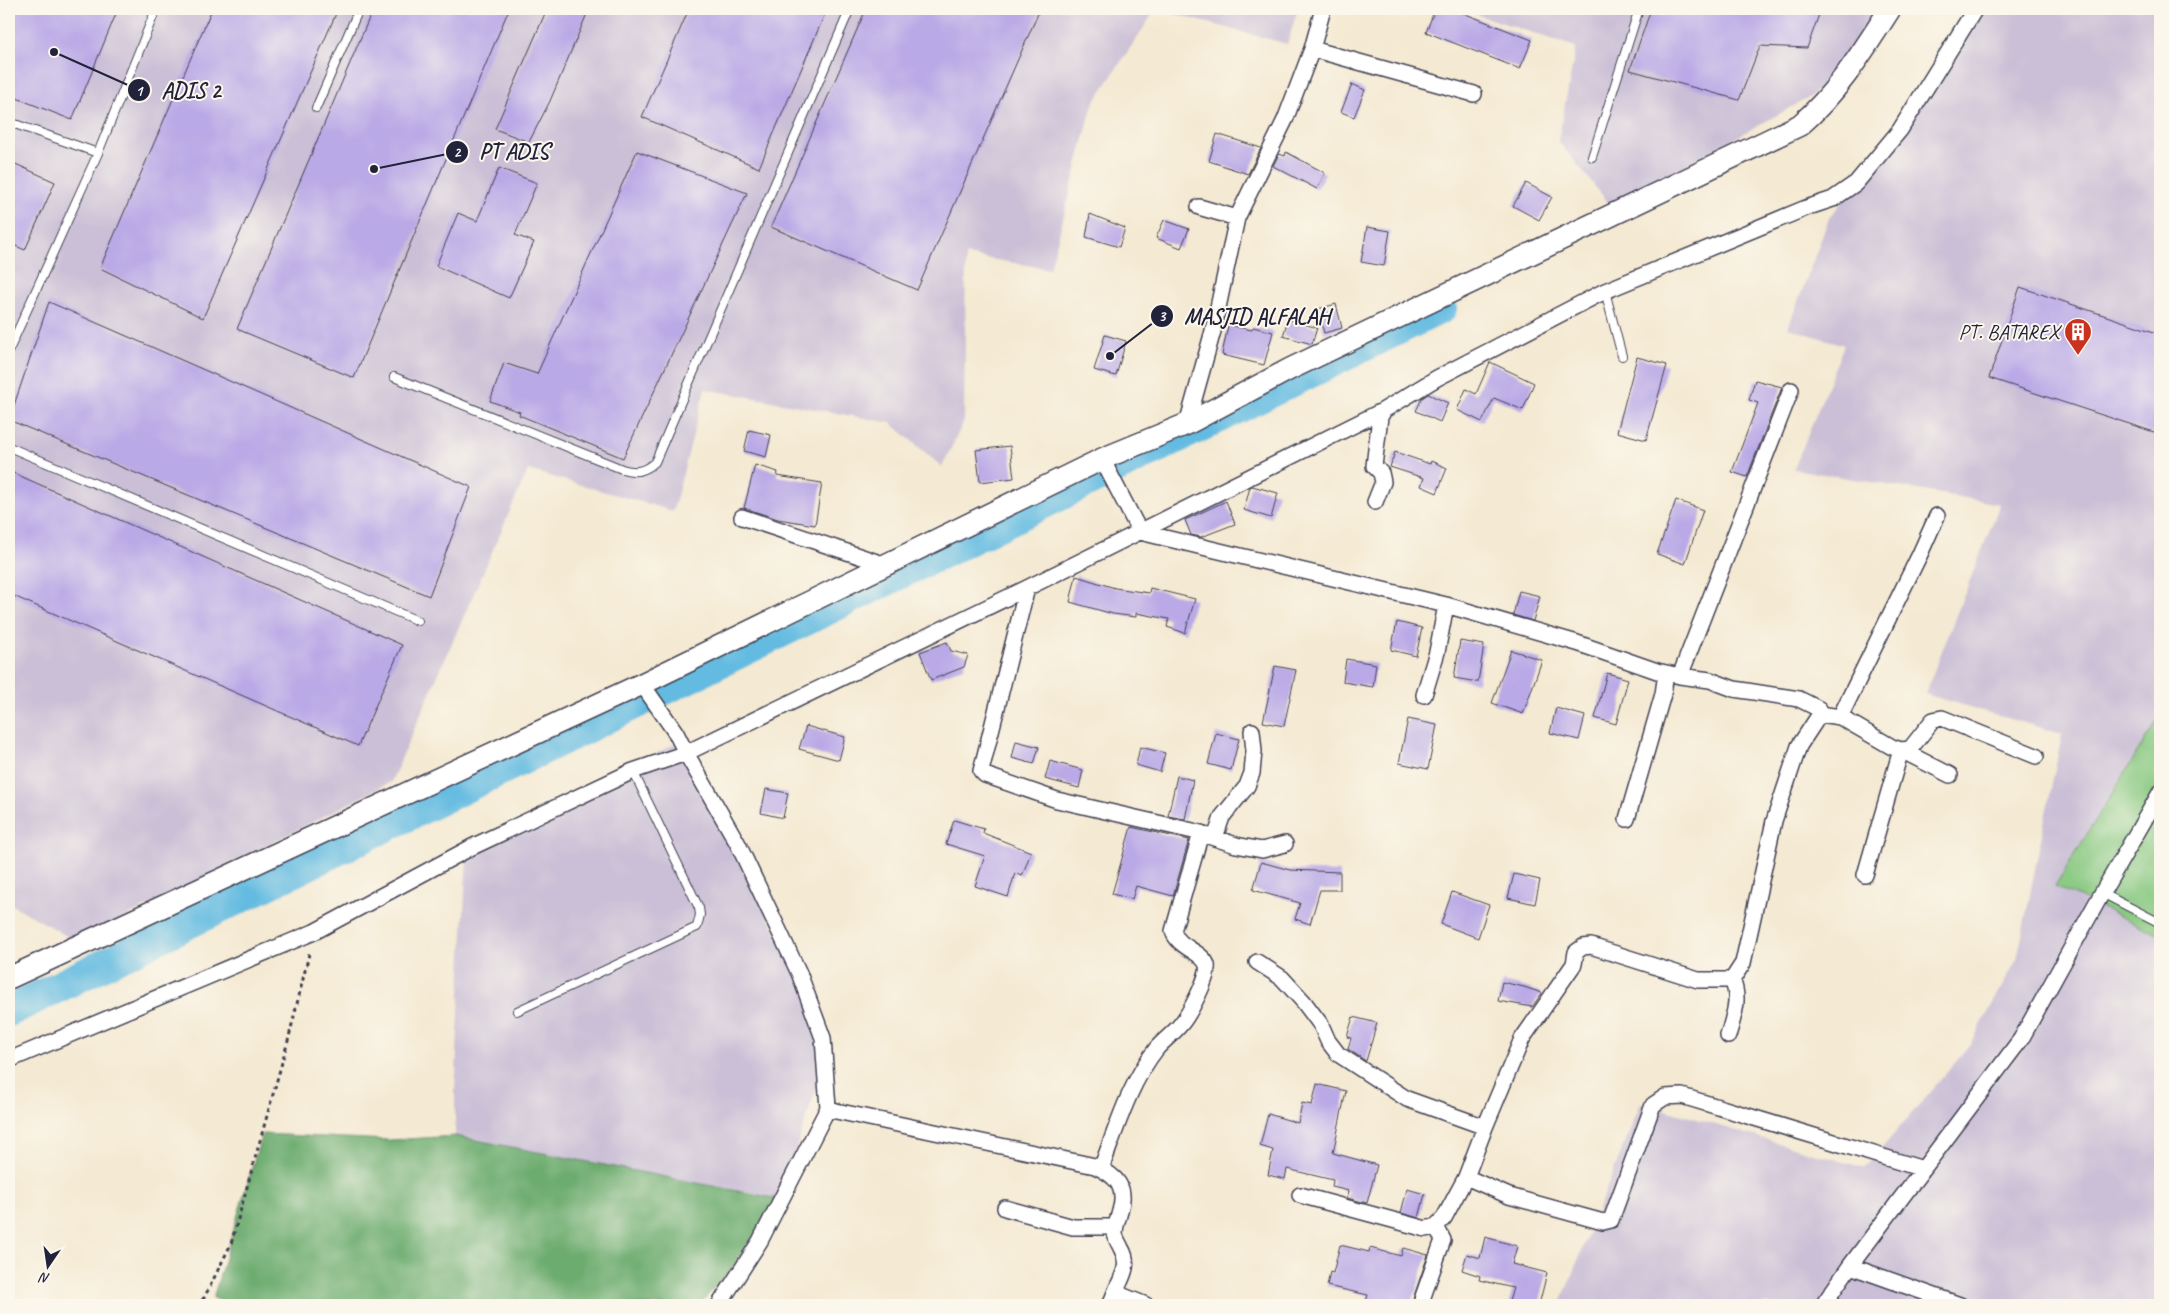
<svg xmlns="http://www.w3.org/2000/svg" width="2169" height="1314" font-family="Caveat,sans-serif">
<rect width="100%" height="100%" fill="#fbf7ec"/>
<filter id="ink" filterUnits="userSpaceOnUse"><feTurbulence type="fractalNoise" baseFrequency=".02" numOctaves="2"/><feDisplacementMap in="SourceGraphic" scale="10" xChannelSelector="R" yChannelSelector="G"/><feConvolveMatrix kernelMatrix="1 2 1 2 8 2 1 2 1" color-interpolation-filters="sRGB"/></filter>
<filter id="wash" filterUnits="userSpaceOnUse"><feTurbulence type="fractalNoise" baseFrequency=".0096" numOctaves="4" result="noise"/><feDisplacementMap in="SourceGraphic" scale="20" xChannelSelector="R" yChannelSelector="G"/><feGaussianBlur stdDeviation="1.12" result="paint"/><feColorMatrix in="noise" values="0 0 0 0 0 0 0 0 0 0 0 0 0 0 0 0 0 1.4 0 .05"/><feComposite in="paint" operator="in"/></filter>
<g filter="url(#wash)">
<rect width="100%" height="100%" fill="#f4e9d2"/>
<path fill="#cabfd6" d="M9 9H1298L1287 44 1156 9 1093 104 1050 269 966 255 964 421 942 467 891 423 705 389 673 511 528 470 391 782 77 942 9 903Z
M1460 9H1896L1810 97 1611 206 1558 141 1576 47Z
M1982 9H2160V716L2055 886 2160 935V1305H1560L1641 1103 1865 1168 1971 1044 2017 959 2062 734 1925 694 2000 504 1794 469 1844 345 1788 328 1829 218 1914 113Z
M680 741 824 1026 817 1087 779 1199 455 1136V1091L467 853Z"/>
<path fill="#85c77f" stroke="#54745d" d="M2160 716V935L2055 886Z"/>
<path fill="#6cac6e" stroke="#476754" d="M262 1134 389 1140 455 1136 779 1199 730 1271 699 1305H234L213 1298Z"/>
<g fill="none" stroke-linecap="round" stroke-linejoin="round">
<path stroke="#63bbe1" stroke-width="32" d="M9 1011 1441 308"/>
</g>
<g id="blocks">
<path fill="#b9a9e6" d="M9 9H118L72 120 9 95Z
M212 9H338L203 318 100 268Z
M373 9H509L354 378 237 329Z
M547 9H589L550 101 529 142 495 129Z
M689 9H827L759 168 642 117Z
M866 9H1040L917 290 771 227Z
M1435 9H1453L1532 40 1520 69 1426 32Z
M1651 9H1821L1807 48 1760 46 1739 100 1630 70Z
M1352 84 1365 90 1354 117 1341 112Z
M1217 134 1261 148 1248 174 1209 161Z
M637 151 747 193 623 458 519 415 520 412 490 401 504 363 537 374Z
M1286 152 1325 173 1317 189 1273 166 1279 154 1285 156Z
M9 161 55 182 25 250 9 243Z
M499 168 537 183 515 235 534 242 509 298 436 266 458 213 477 221Z
M1526 183 1552 197 1539 220 1513 206Z
M1090 214 1125 228 1119 247 1086 237Z
M1164 220 1189 229 1181 248 1156 238Z
M1367 227 1390 231 1384 266 1361 262Z
M2020 287 2160 334V434L1989 378Z
M49 302 471 487 429 596 9 420Z
M1336 304 1342 328 1324 333 1318 309Z
M1288 319 1317 328 1312 344 1283 336Z
M1228 325 1252 330 1253 327 1273 332 1264 365 1222 355Z
M1105 335 1126 341 1116 376 1094 370Z
M1637 357 1667 365 1646 440 1617 432Z
M1490 362 1534 383 1523 410 1494 398 1482 422 1457 410 1466 389 1476 394Z
M1755 380 1782 387 1747 477 1732 472 1758 403 1749 400Z
M1428 394 1448 403 1440 422 1416 411 1422 398Z
M749 430 771 435 766 457 744 451Z
M1010 446 1014 478 980 482 976 450Z
M1395 452 1430 464 1431 461 1447 468 1437 493 1421 486 1424 478 1390 467Z
M755 465 778 472 777 476 822 483 815 525 778 519 744 508Z
M9 471 402 645 358 746 9 594Z
M1252 486 1278 493 1271 518 1244 510 1250 487Z
M1676 500 1703 510 1685 564 1657 554Z
M1226 501 1235 524 1201 537 1191 535 1185 520Z
M1076 576 1115 588 1149 593 1150 588 1195 599 1185 633 1167 627 1169 619 1136 613V617L1113 614 1070 602Z
M1519 591 1540 596 1533 621 1513 615Z
M1397 622 1422 628 1416 656 1391 650Z
M1460 641 1484 645 1478 682 1454 678Z
M947 642 951 651 968 655 964 667 931 680 920 652Z
M1511 650 1542 660 1523 714 1492 703Z
M1346 659 1376 664 1373 687 1343 682Z
M1275 666 1296 670 1284 726 1263 722Z
M1607 673 1628 679 1616 724 1595 718Z
M1556 708 1585 716 1579 740 1550 733Z
M1408 719 1437 725 1428 769 1399 763Z
M806 726 845 737 839 760 799 749Z
M1216 733 1239 739 1231 770 1208 764Z
M1016 741 1039 747 1034 764 1012 758Z
M1140 747 1165 753 1160 772 1136 765Z
M1050 761 1083 770 1079 788 1045 779Z
M1177 776 1193 780 1185 819 1168 816Z
M766 789 788 793 783 818 761 813Z
M954 820 984 829 983 833 1031 852 1022 876 1015 873 1008 897 975 886 985 856 946 844Z
M1131 827 1189 840 1173 896 1136 886 1132 899 1112 894Z
M1261 862 1290 870 1340 872V890H1320L1310 924 1295 919 1300 903 1253 890Z
M1514 874 1540 880 1535 904 1508 898Z
M1452 892 1489 905 1478 938 1441 924Z
M1502 982 1524 987 1542 993 1532 1007 1498 1001Z
M1353 1017 1377 1023 1366 1061 1348 1049 1351 1038 1347 1037Z
M1317 1084 1346 1091 1333 1153 1377 1165 1367 1203 1347 1198 1349 1191 1332 1187 1333 1180 1287 1169 1285 1179 1268 1175 1273 1150 1260 1146 1268 1114 1298 1123 1302 1103 1312 1105Z
M1407 1189 1425 1194 1419 1218 1401 1213Z
M1485 1237 1517 1246 1512 1264 1547 1273 1539 1305H1508L1513 1288 1479 1280 1480 1276 1462 1270 1467 1254 1480 1258Z
M1340 1245 1369 1252 1370 1248 1401 1256 1403 1248 1428 1255 1411 1305H1365L1368 1295 1327 1286 1330 1272 1333 1273Z"/>
</g>
</g>
<g filter="url(#ink)">
<use href="#blocks" fill-opacity="0" stroke="#424052" stroke-width="1"/>
<g fill="none" stroke-linecap="round" stroke-linejoin="round">
<defs>
<path id="lane" d="M316 108 359 9
M9 122 98 153
M1592 157 1639 9
M1605 291 1622 356
M9 350 98 153 156 9
M394 377 622 469C636 473 644 472 655 462L850 9
M9 447 418 621
M2102 893 2160 923
M517 1011 697 927 700 915 699 908 633 771"/>
<path id="street" d="M1312 49 1474 94
M1199 207 1237 218
M1187 424 1213 331 1237 218 1285 120 1312 49 1323 9
M1102 459 1140 532 1446 605 1577 643 1657 671 1680 676 1710 680 1734 689 1799 699 1819 709 1820 714 1799 746 1774 821 1743 963 1732 980H1698L1591 946 1583 947 1576 952 1574 964 1522 1039 1485 1127 1466 1177 1444 1218 1436 1226 1426 1229 1300 1195
M1375 502 1383 482 1381 473 1374 466 1380 417 1384 410
M742 517 886 565
M1027 588 981 771 985 775 1057 800 1193 831 1236 845 1262 850 1285 844
M1680 676 1791 390
M642 684 676 733 686 753 738 844 799 973 823 1038 828 1108 760 1241 719 1305
M1424 695 1437 652 1446 605
M1820 714 1840 717 1892 747 1901 750 1910 749 1933 720 1942 718 2036 756
M1840 717 1920 554 1937 516
M1627 819 1663 694 1666 673
M1215 838 1222 817 1247 786 1252 773 1254 751 1252 731
M1865 875 1901 750 1950 775
M1257 962 1282 978 1303 1001 1321 1025 1328 1041 1338 1054 1407 1099 1485 1127
M1728 1036C1733 1017 1741 999 1732 980
M9 1060 314 932 472 847 633 771 686 753 1027 588 1384 410 1437 378 1605 291 1806 208 1833 199 1856 183 1900 130 1975 9
M828 1108 836 1111 1095 1166C1117 1176 1127 1187 1120 1211 1118 1220 1115 1225 1115 1234 1116 1240 1119 1243 1121 1248 1130 1263 1124 1274 1117 1288L1121 1295 1146 1305
M1101 1169C1116 1129 1130 1082 1157 1048 1164 1040 1174 1033 1181 1024 1188 1016 1210 976 1207 965 1202 951 1178 948 1173 931L1201 833
M1466 1177 1509 1196 1603 1222 1611 1220 1653 1105 1665 1097 1682 1096 1923 1169
M1005 1208 1073 1227H1115
M1850 1266 1960 1305
M1110 1305 1117 1288
M1420 1305 1443 1240 1436 1226
M1823 1305 1850 1266 2021 1039 2102 893 2160 793"/>
<path id="secondary" d="M9 978 642 684 1102 459 1187 424 1290 369 1800 125C1838 92 1863 51 1890 9"/>
</defs>
<use href="#lane" stroke="#424052" stroke-width="10"/>
<use href="#street" stroke="#424052" stroke-width="18"/>
<use href="#secondary" stroke="#424052" stroke-width="24"/>
<path stroke="#424052" stroke-width="3" stroke-dasharray="4 4" stroke-linecap="butt" d="M196 1305 204 1298 231 1244 288 1041 310 950"/>
<use href="#lane" stroke="#fff" stroke-width="8"/>
<use href="#street" stroke="#fff" stroke-width="15"/>
<use href="#secondary" stroke="#fff" stroke-width="21"/>
</g>
</g>
<defs>
<symbol id="building-pin" viewBox="-11 -11 22 30"><path d="M0 17L-7.5 6A9.5 9.5 0 1 1 7.5 6Z" fill="#c8321e" stroke="#fbf7ec"/><path d="M-4-6H4V6H1V3H-1V6H-4ZM-2.5-4.3h1.7v1.8h-1.7ZM.8-4.3h1.7v1.8H.8ZM-2.5-1h1.7V.8h-1.7ZM.8-1h1.7V.8H.8Z" fill="#fff"/></symbol>
</defs>
<g fill-rule="evenodd">
<use href="#building-pin" x="2062" y="316" width="32" height="43"/>
</g>
<g text-anchor="middle" dominant-baseline="central" stroke-width="4" stroke-linejoin="round" paint-order="stroke">
<g font-size="21" fill="#22223b" stroke="#fbf7ec" text-anchor="end">
<text x="2059" y="332">PT. BATAREX</text>
</g>
</g>
<path fill="none" stroke="#22223b" stroke-width="2" d="M54 52L139 90M374 169L457 152M1110 356L1162 316"/>
<g fill="#22223b" stroke="#fbf7ec" stroke-width="2">
<circle cx="54" cy="52" r="5"/>
<circle cx="374" cy="169" r="5"/>
<circle cx="1110" cy="356" r="5"/>
<circle cx="139" cy="90" r="12"/>
<circle cx="457" cy="152" r="12"/>
<circle cx="1162" cy="316" r="12"/>
</g>
<g font-size="15" text-anchor="middle" font-weight="bold" fill="#fff">
<text x="139" y="96">1</text>
<text x="457" y="157">2</text>
<text x="1162" y="321">3</text>
</g>
<g font-size="22" text-anchor="middle" font-weight="bold" fill="#22223b" stroke="#fbf7ec" stroke-width="4" stroke-linejoin="round" paint-order="stroke">
<text x="191" y="98">ADIS 2</text>
<text x="514" y="159">PT ADIS</text>
<text x="1257" y="324">MASJID ALFALAH</text>
</g>
<rect width="2169" height="1314" fill="none" stroke="#fbf7ec" stroke-width="30"/>
<g transform="translate(48 1266) rotate(193)" stroke="#fbf7ec" stroke-width="4" paint-order="stroke">
<path d="M0-4L9 19L0 12L-9 19Z" fill="#22223b"/>
<text y="-8" font-size="14" font-weight="bold" text-anchor="middle" fill="#22223b">N</text>
</g>
</svg>
